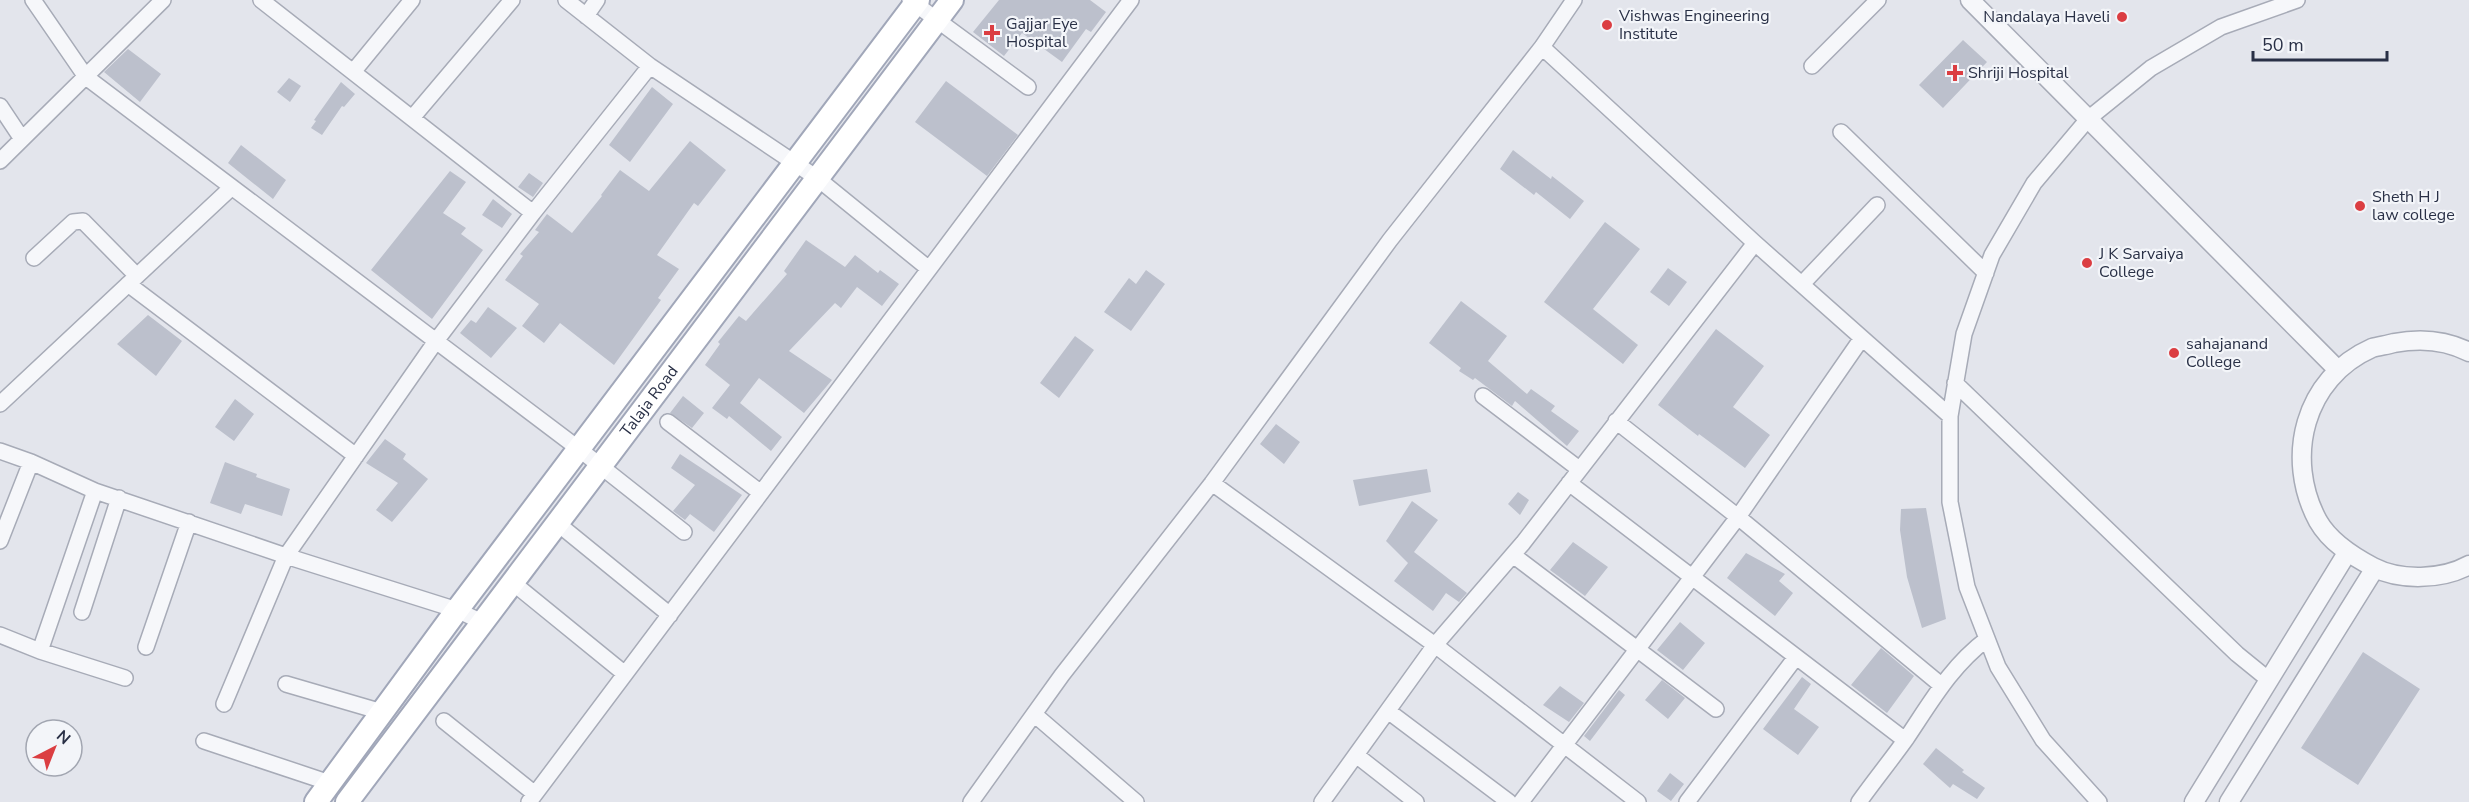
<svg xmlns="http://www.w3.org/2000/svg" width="2469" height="802" font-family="'Nunito Sans',sans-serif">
<rect width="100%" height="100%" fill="#e3e5ec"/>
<path fill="#bcc0cc" d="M999 0H1090L1106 12 1091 32 1086 29 1062 62 1022 33 1004 56 973 32Z
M1963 40 1987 62 1943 108 1919 85Z
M128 49 161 74 140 102 104 72Z
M289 78 301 86 290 102 277 92Z
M946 81 1018 135 987 176 915 122Z
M341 82 355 94 344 107 342 106 322 135 311 128 316 121 314 120Z
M652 87 673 104 630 162 609 145Z
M690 141 726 170 698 206 694 203 657 255 679 269 658 298 661 300 614 365 560 323 544 343 522 326 539 304 505 280 523 256 520 254 539 232 535 230 547 214 572 233 602 196 601 195 620 170 649 191Z
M241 145 286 180 273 199 228 163Z
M1513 150 1551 179 1552 176 1584 201 1570 219 1536 192 1534 195 1500 169Z
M450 171 466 182 443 213 466 228 461 234 483 250 432 319 371 270Z
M529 173 543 183 533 197 518 187Z
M493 199 512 214 502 228 482 215Z
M1605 222 1640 249 1593 309 1638 345 1623 364 1544 302Z
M806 240 845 267 855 255 878 273 880 270 899 284 882 306 857 287 841 308 835 303 789 351 832 380 804 413 759 378 740 403 782 437 771 451 729 416 727 419 712 408 730 385 705 365 720 344 718 342 739 316 746 321 787 274 784 271Z
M1668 268 1687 282 1669 306 1650 292Z
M1146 270 1165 284 1131 331 1104 312 1129 278 1136 284Z
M1461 301 1507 336 1488 361 1527 394 1531 389 1555 406 1551 411 1579 431 1567 446 1515 401 1512 406 1475 378 1473 380 1459 371 1461 368 1429 343Z
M488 307 517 328 491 358 460 333 471 320 476 323Z
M148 315 182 341 156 376 117 344Z
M1716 329 1764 366 1733 407 1770 435 1745 468 1699 434 1698 436 1658 405Z
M1075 336 1094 350 1059 398 1040 383Z
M683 396 704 413 692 428 670 413Z
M235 399 254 414 234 441 215 427Z
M1276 424 1300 442 1284 464 1260 444Z
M385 439 406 454 403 459 428 479 392 522 376 510 398 483 366 463Z
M680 454 742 495 714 532 690 514 685 520 673 511 695 485 671 468Z
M225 462 257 474 256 477 290 489 282 516 245 504 241 514 210 503Z
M1427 469 1431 492 1359 506 1353 480Z
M1518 492 1529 500 1520 515 1508 504Z
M1412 501 1438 520 1414 552 1467 593 1459 602 1446 593 1433 611 1394 581 1408 563 1386 541Z
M1926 508 1946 619 1922 628 1907 577 1900 530 1901 509Z
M1573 542 1608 567 1585 596 1550 570Z
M1746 553 1785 574 1779 581 1793 593 1775 616 1727 578Z
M1680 622 1705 643 1683 670 1657 650Z
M1881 648 1914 676 1887 713 1851 685Z
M2363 652 2420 689 2358 785 2301 748Z
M1802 677 1811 684 1794 709 1819 727 1798 755 1763 729Z
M1662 680 1685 698 1668 719 1645 700Z
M1560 686 1584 703 1569 722 1543 705Z
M1619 690 1625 695 1590 741 1584 736Z
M1936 748 1964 770 1962 772 1985 788 1977 799 1953 784 1950 788 1923 764Z
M1670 773 1684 784 1671 801 1657 791Z"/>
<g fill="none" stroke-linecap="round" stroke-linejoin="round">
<defs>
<path id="minor" d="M33 0 86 77 579 449 684 532
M566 0 650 66 817 178 929 269
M910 0 1028 87
M586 16 597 0
M1542 47 1755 243 1950 416
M1812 66 1878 0
M353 72 412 0
M0 106 22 139
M412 118 512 0
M1841 132 1986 273
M0 161 163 0
M533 213 650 66
M34 258 73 222 83 221 137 276
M128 284 356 456
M1802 284 1877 205
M1955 383 2237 654 2269 680
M1483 396 1579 469
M0 404 232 187
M1616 421 1738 517 1941 685
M668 422 761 493
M0 451 31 462 95 491 286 556 457 610 482 622
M1212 483 1435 645 1638 802
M1569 483 1905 740
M557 523 670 615
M0 541 31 462
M1513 555 1716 709
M512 582 625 674
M82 612 119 498
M0 635 40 651 125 678
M146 647 189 522
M40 651 95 491
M286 684 382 712
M224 704 286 556 436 341 533 213 261 0
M1388 711 1509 802
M1034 714 1136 802
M444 721 535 794
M204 741 330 783
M1356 755 1416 802
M529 802 1131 0
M971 802 1062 675 1212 483 1390 240 1542 47 1574 0
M1322 802 1435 645 1523 543 1755 243
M1521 802 1738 517 1862 338
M1687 802 1796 657
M1859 802C1874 781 1891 760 1906 739 1931 702 1951 666 1987 639
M2099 802 2043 740 1998 667 1967 587 1950 502V416L1964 334 1992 255 2034 183 2088 119 2151 68 2221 27 2297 0"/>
<path id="tertiary" d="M1970 0 2338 370
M2469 352C2446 340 2420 338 2394 343 2387 345 2379 346 2372 348 2304 378 2284 458 2318 521 2330 542 2352 556 2373 567 2400 581 2442 580 2469 565
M2194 802 2347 553
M2229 802 2375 568"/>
<g id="primary">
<path d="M316 802 457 610 918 0"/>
<path id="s1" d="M347 802 952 0"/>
</g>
</defs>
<use href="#minor" stroke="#a7abb7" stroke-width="18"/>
<use href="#tertiary" stroke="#a7abb7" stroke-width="21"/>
<use href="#primary" stroke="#a1a7b9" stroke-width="26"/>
<use href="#minor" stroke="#f6f7fa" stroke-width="15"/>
<use href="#tertiary" stroke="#f6f7fa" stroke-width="18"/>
<use href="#primary" stroke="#fff" stroke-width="22"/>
</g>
<g fill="#db3e42" stroke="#f3f5f9" stroke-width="2">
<circle cx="2122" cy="17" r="6"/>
<circle cx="1607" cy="25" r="6"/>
<path d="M989 24h6v6h6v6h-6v6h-6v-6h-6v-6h6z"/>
<path d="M1952 64h6v6h6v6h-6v6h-6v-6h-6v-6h6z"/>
<circle cx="2360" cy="206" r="6"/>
<circle cx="2087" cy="263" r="6"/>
<circle cx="2174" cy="353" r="6"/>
</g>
<g text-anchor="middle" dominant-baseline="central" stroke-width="4.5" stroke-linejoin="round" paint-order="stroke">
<g font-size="16" fill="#293046" stroke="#f3f5f9" text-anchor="start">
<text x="1619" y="16">Vishwas Engineering<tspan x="1619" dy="18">Institute</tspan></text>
<text x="2110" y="17" text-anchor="end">Nandalaya Haveli</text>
<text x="1006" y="24">Gajjar Eye<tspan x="1006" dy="18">Hospital</tspan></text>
<text x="1968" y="73">Shriji Hospital</text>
<text x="2372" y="197">Sheth H J<tspan x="2372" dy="18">law college</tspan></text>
<text x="2099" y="254">J K Sarvaiya<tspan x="2099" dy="18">College</tspan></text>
<text x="2186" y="344">sahajanand<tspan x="2186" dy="18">College</tspan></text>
</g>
<g font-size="16" fill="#293046" stroke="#f3f5f9">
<text stroke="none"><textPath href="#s1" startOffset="502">Talaja Road</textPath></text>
</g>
</g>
<g transform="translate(54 748) rotate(42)"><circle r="28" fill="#f3f5f9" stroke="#a2a6b1" stroke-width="1.5"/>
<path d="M0-4.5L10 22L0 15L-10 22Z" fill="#db3e42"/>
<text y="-9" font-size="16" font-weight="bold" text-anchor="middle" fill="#293046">N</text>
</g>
<path d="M2253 51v9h134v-9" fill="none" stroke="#293046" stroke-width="3"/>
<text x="2262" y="51" font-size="18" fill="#293046" stroke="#f3f5f9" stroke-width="4.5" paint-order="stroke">50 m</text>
</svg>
